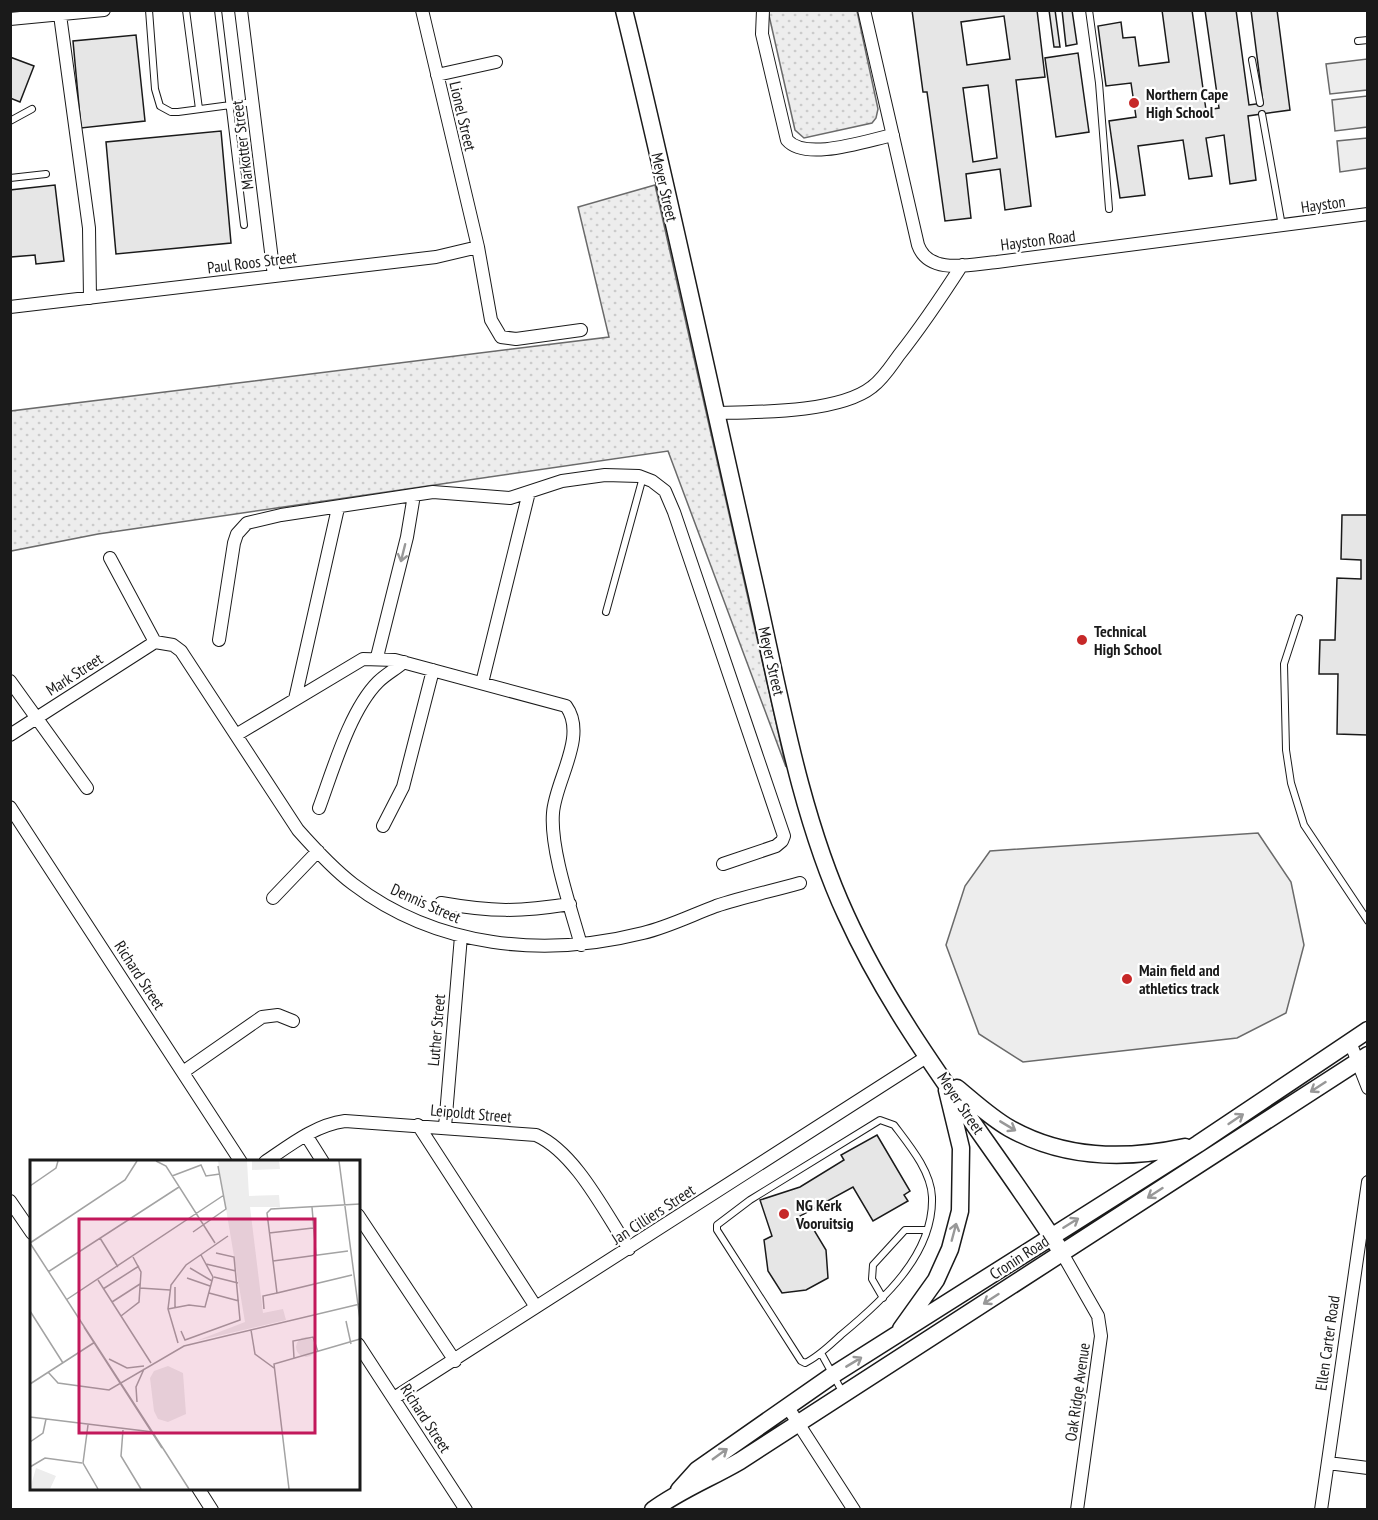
<svg xmlns="http://www.w3.org/2000/svg" width="1378" height="1520" font-family="'PT Sans Narrow',sans-serif">
<defs>
<pattern id="green-dots" width="8" height="8" patternUnits="userSpaceOnUse" patternTransform="scale(1.5)"><rect width="8" height="8" fill="#ededed"/><path d="M2 2h.1M6 6h.1" fill="none" stroke="#cbcbcb" stroke-width="1.8" stroke-linecap="round"/></pattern>
</defs>
<rect width="100%" height="100%" fill="#fff"/>
<path fill="url(#green-dots)" stroke="#6a6a6a" stroke-width="1.5" d="M768 11H857L878 109 876 118 872 123 804 138 795 130Z
M655 185 786 767 668 451 98 534 11 551V411L609 337 578 207Z"/>
<path fill="#ededed" stroke="#6a6a6a" stroke-width="1.5" d="M1367 59V90L1330 94 1326 64Z
M1367 96V127L1335 131 1332 100Z
M1367 138V168L1340 172 1337 141Z
M1258 833 1291 882 1304 945 1286 1013 1237 1038 1023 1062 979 1034 946 945 965 886 990 851Z"/>
<path fill="#e6e6e6" stroke="#1a1a1a" stroke-width="1.5" fill-rule="evenodd" d="M912 10H1037L1045 77 1016 80 1031 206 1005 210 1000 169 966 174 971 218 945 221 927 92H923ZM1004 16 1010 59 967 65 961 22ZM988 85 997 158 973 162 963 88Z
M1049 10H1055L1060 47H1054Z
M1062 10H1072L1077 44 1066 46Z
M1162 10H1192L1206 110 1219 108 1205 10H1236L1249 105 1263 103 1251 10H1277L1290 110 1248 116 1256 180 1230 184 1224 135 1206 138 1212 176 1189 179 1183 140 1138 146 1145 195 1120 198 1109 121 1136 117 1131 83 1106 86 1098 26 1121 22 1123 38 1135 37 1139 66 1169 62Z
M136 35 145 121 81 128 73 41Z
M1078 53 1089 132 1056 137 1045 58Z
M10 57 34 66 20 102 10 98Z
M221 131 231 243 116 254 106 142Z
M55 185 64 261 36 264 35 255 11 257 10 266V190Z
M1342 515H1368L1367 735 1337 734 1338 674H1319L1320 640H1335L1337 578 1361 579V560L1341 559Z
M877 1135 910 1191 904 1195 908 1201 873 1221 853 1187 800 1216 804 1226 811 1225 826 1250 828 1278 806 1290 782 1293 768 1271 764 1240 772 1236 760 1200 800 1187 844 1160 841 1155Z"/>
<g fill="none" stroke-linecap="round" stroke-linejoin="round">
<defs>
<path id="service" d="M149 10 155 89 160 106 171 112H178L253 102
M186 10 199 109
M218 10 244 225
M1089 10 1099 83 1109 209
M1358 41 1368 40
M1252 60 1260 103
M1262 114 1282 226
M10 121 32 109
M10 178 46 174
M606 612 643 477
M1299 618 1284 664 1286 750 1291 783 1304 825 1368 921
M880 1120 894 1125C909 1145 931 1171 932 1197 934 1255 881 1302 841 1335 830 1345 818 1357 805 1363L801 1361 717 1230V1225L750 1200Z
M883 1298 872 1279 873 1265 905 1230H926
M821 1353 843 1393"/>
<path id="minor" d="M241 10 274 276
M763 10 762 34 787 140C806 162 868 140 893 135
M864 10 918 245C929 276 972 264 997 262L1368 214
M60 15 89 228 90 298
M10 19 104 10
M437 75 496 62
M478 247 491 320 501 337 516 339 581 330
M10 307 436 257 478 247 422 10
M715 413C757 412 839 413 872 387 883 379 891 366 899 355 922 326 942 296 962 265
M110 558 155 642
M219 640 234 543 237 534 247 523 281 515 433 492 510 498 562 481 605 475 639 476 652 481 665 491 674 512 784 836 782 841 776 846 723 864
M155 642 173 645 181 651 298 830C314 848 333 869 353 884 437 948 544 958 643 933 668 927 692 915 716 906 743 897 772 891 800 883
M377 657 407 537 414 495
M10 681 87 788
M482 683 529 492
M295 699 338 508
M10 735 155 642
M236 735 363 659 395 660 566 706C588 736 555 781 553 813 550 849 571 909 581 945
M10 807 241 1162
M319 808C333 770 350 710 378 682 386 674 396 669 404 662
M383 826 403 787 433 670
M273 898 318 851
M441 903C492 912 519 912 570 904
M1350 1042 1368 1088
M183 1072 262 1017 278 1015 293 1021
M418 1125 536 1307
M445 1127 461 936
M306 1135 323 1162
M265 1162C290 1145 315 1125 345 1121L536 1135C576 1153 605 1213 629 1249
M10 1201 32 1233
M358 1215 455 1361
M1062 1253 1098 1316 1101 1336 1077 1510
M358 1344 466 1510
M394 1398 928 1056
M787 1406 854 1510
M1328 1463 1368 1468
M198 1488 212 1510
M1321 1510 1368 1182"/>
<path id="tertiary" d="M624 10C671 201 711 394 755 586 779 692 800 816 846 915 901 1036 991 1141 1062 1253
M957 1088C973 1101 990 1117 1009 1128 1064 1159 1124 1160 1185 1147
M901 1329 936 1280 950 1249 960 1211 961 1148 947 1090
M679 1490 697 1470 833 1375 1198 1144 1368 1030
M653 1510C680 1490 711 1478 740 1461L1368 1055"/>
</defs>
<use href="#service" stroke="#1a1a1a" stroke-width="8"/>
<use href="#minor" stroke="#1a1a1a" stroke-width="14"/>
<use href="#tertiary" stroke="#1a1a1a" stroke-width="19"/>
<use href="#service" stroke="#fff" stroke-width="6"/>
<use href="#minor" stroke="#fff" stroke-width="12"/>
<use href="#tertiary" stroke="#fff" stroke-width="16"/>
</g>
<defs><path id="oneway-shaft" d="M-6 0H5M1.5-3L5.5 0L1.5 3" fill="none" stroke-width="1.6" stroke-linecap="round" stroke-linejoin="round" transform="scale(1.5)"/></defs>
<g stroke="#989898">
<use href="#oneway-shaft" transform="translate(403 553) rotate(104)"/>
<use href="#oneway-shaft" transform="translate(1318 1087) rotate(147)"/>
<use href="#oneway-shaft" transform="translate(1236 1119) rotate(-34)"/>
<use href="#oneway-shaft" transform="translate(1008 1126) rotate(31)"/>
<use href="#oneway-shaft" transform="translate(1155 1193) rotate(147)"/>
<use href="#oneway-shaft" transform="translate(1071 1223) rotate(-32)"/>
<use href="#oneway-shaft" transform="translate(954 1232) rotate(-75)"/>
<use href="#oneway-shaft" transform="translate(991 1299) rotate(147)"/>
<use href="#oneway-shaft" transform="translate(854 1362) rotate(-31)"/>
<use href="#oneway-shaft" transform="translate(720 1454) rotate(-36)"/>
</g>
<g fill="#c62828" stroke="#fff" stroke-width="2">
<circle cx="1134" cy="103" r="6"/>
<circle cx="1082" cy="640" r="6"/>
<circle cx="1127" cy="979" r="6"/>
<circle cx="784" cy="1214" r="6"/>
</g>
<g text-anchor="middle" dominant-baseline="central" stroke-width="4.5" stroke-linejoin="round" paint-order="stroke">
<g font-size="16" font-weight="bold" fill="#1a1a1a" stroke="#fff" text-anchor="start">
<text x="1146" y="94">Northern Cape<tspan x="1146" dy="18">High School</tspan></text>
<text x="1094" y="631">Technical<tspan x="1094" dy="18">High School</tspan></text>
<text x="1139" y="970">Main field and<tspan x="1139" dy="18">athletics track</tspan></text>
<text x="796" y="1205">NG Kerk<tspan x="796" dy="18">Vooruitsig</tspan></text>
</g>
<g font-size="16" fill="#1a1a1a" stroke="#fff">
<text transform="translate(463 116) rotate(77)">Lionel Street</text>
<text transform="translate(242 145) rotate(-97)">Markotter Street</text>
<text transform="translate(665 187) rotate(77)">Meyer Street</text>
<text transform="translate(1323 204) rotate(-8)">Hayston</text>
<text transform="translate(1038 240) rotate(-7)">Hayston Road</text>
<text transform="translate(252 262) rotate(-7)">Paul Roos Street</text>
<text transform="translate(772 661) rotate(77)">Meyer Street</text>
<text transform="translate(74 674) rotate(-33)">Mark Street</text>
<text transform="translate(426 903) rotate(24)">Dennis Street</text>
<text transform="translate(140 975) rotate(57)">Richard Street</text>
<text transform="translate(436 1030) rotate(-85)">Luther Street</text>
<text transform="translate(961 1103) rotate(56)">Meyer Street</text>
<text transform="translate(471 1113) rotate(5)">Leipoldt Street</text>
<text transform="translate(653 1214) rotate(-33)">Jan Cilliers Street</text>
<text transform="translate(1019 1257) rotate(-33)">Cronin Road</text>
<text transform="translate(1327 1343) rotate(-82)">Ellen Carter Road</text>
<text transform="translate(1077 1392) rotate(-82)">Oak Ridge Avenue</text>
<text transform="translate(426 1418) rotate(57)">Richard Street</text>
</g>
</g>
<g transform="translate(30 1160)">
<rect width="330" height="330" fill="#fff"/>
<path d="M188 1H217L219 36 249 35 250 47H220L233 153 253 149 256 160 166 181 215 162ZM266 187a10 10 0 1 1 20 0a10 10 0 1 1-20 0Z" fill="#ededed"/>
<path d="M222 1H249L250 9 222 10ZM138 206 153 213 156 254 138 262 128 259 124 251 120 218 124 211ZM6 308 26 316 20 329H0Z" fill="#ededed"/>
<path fill="none" stroke="#a3a3a3" stroke-width="1.5" d="M126 1 136 6 185 83M309 1 330 160M142 16 171 5 176 16 190 14M0 26 26 8 28 1M282 47 286 96M163 72 196 49 188 6M239 73 283 68M70 78 88 107M0 83 136 293M0 83 95 20 107 1M243 101 318 91M176 104 206 111M160 108 182 121M18 112 149 27M322 115 247 133 237 53 241 49 330 44M184 117 208 123M157 118 180 126M68 120 121 203M110 128 140 130M73 129 109 106M179 133 209 141M36 140 194 35M82 142 110 124M145 147V127M138 149 159 145 175 147 183 117 171 95M234 149 233 136 247 133M0 151 33 203M91 156 109 142 111 112 103 97M316 161 321 184M54 167 132 288M221 170 225 194 244 208M151 171 155 180 210 160 204 97 186 93M148 183 138 149 141 125 156 105 198 76M264 198 263 181 283 177 288 192M79 199 97 208 114 206M18 212 28 223 79 230 154 186 330 144M0 224 65 182M107 242 106 227 114 209M0 257 123 272M58 265 53 303 68 329M93 270 91 296 111 329M0 282 13 273 16 259M136 293 159 329M0 307 15 298 52 303M259 329 244 204 330 179"/>
<path fill="#c2185b" fill-opacity="0.15" stroke="#c2185b" stroke-width="3" d="M49 59H285V273H49Z"/>
<rect width="330" height="330" fill="none" stroke="#1a1a1a" stroke-width="3"/>
</g>
<rect width="1378" height="1520" fill="none" stroke="#1a1a1a" stroke-width="24"/>
</svg>
